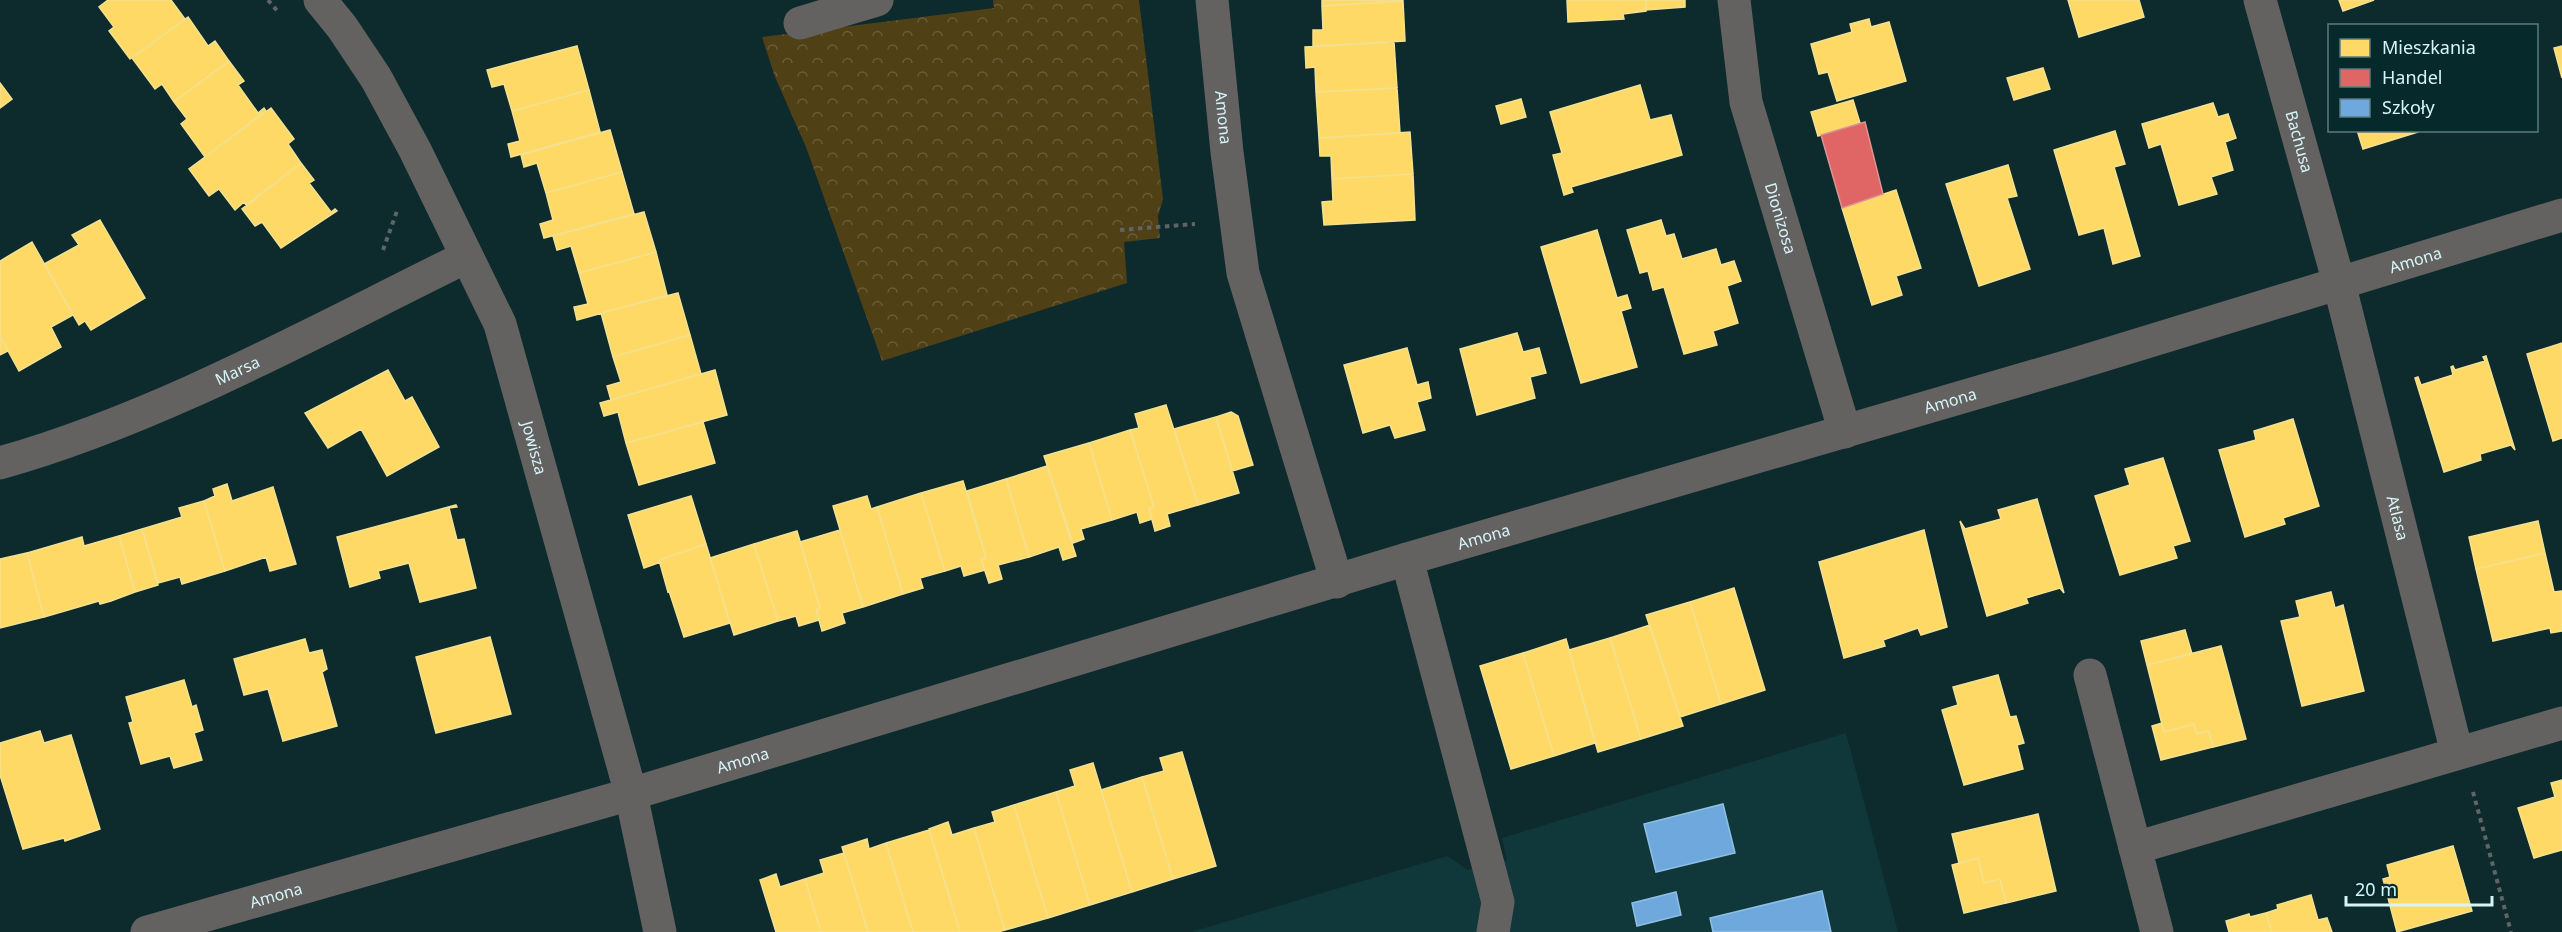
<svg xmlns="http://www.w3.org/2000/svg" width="2562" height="932" font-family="'Noto Sans',sans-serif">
<defs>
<pattern id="park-crowns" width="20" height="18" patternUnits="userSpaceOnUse" patternTransform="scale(1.5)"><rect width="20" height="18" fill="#504016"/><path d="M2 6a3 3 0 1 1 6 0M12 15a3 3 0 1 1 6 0" fill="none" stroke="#685c39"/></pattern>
</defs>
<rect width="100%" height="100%" fill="#0d2a2c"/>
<path fill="#10383b" d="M1846 733 1898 932H1191L1447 856 1468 870 1507 860 1502 838Z"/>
<path fill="url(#park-crowns)" d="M993 0H1139L1163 199 1158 216 1160 238 1124 242 1127 283 882 361 806 147 775 77 762 37 994 8Z"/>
<path fill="#ffd966" stroke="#f3e192" stroke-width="1.5" d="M108 0H171L185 19 130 59 109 31 114 27 99 7Z
M1322 0H1403V1L1322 6Z
M1567 0H1646V11L1623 14 1624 19 1568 22Z
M1646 0H1685V7L1646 10Z
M2068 0H2139L2144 17 2079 37Z
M2339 0H2374L2343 11Z
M1403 1 1405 41 1313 46V30H1323L1322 6Z
M188 17 208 46 215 41 229 61 174 102 162 84 155 89 132 58Z
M1869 19 1871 27 1889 22 1906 81 1837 101 1828 72 1819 74 1811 44 1852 32 1850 24Z
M1394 42 1397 88 1316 92 1315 67 1306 68 1305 47Z
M577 46 589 90 512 111 504 84 492 87 487 70Z
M2562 46V78L2554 48Z
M229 61 244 81 238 85 258 113 264 108 266 111 205 157 181 124 187 119 174 102Z
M2043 68 2050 89 2014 100 2007 78Z
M0 83 12 99 0 108Z
M1640 85 1650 120 1671 115 1682 155 1571 187 1573 192 1564 195 1553 155 1562 153 1550 112Z
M1397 88 1400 133 1319 138 1316 92Z
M589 90 600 132 511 157 508 144 520 141 512 111Z
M1521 99 1526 117 1501 124 1496 106Z
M1853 100 1860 123 1818 136 1811 112Z
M2213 103 2218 117 2228 114 2236 138 2225 142 2233 170 2211 177 2217 194 2179 205 2161 144 2149 148 2142 124Z
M271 108 294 139 288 144 301 163 246 205 244 202 235 210 219 189 209 196 189 169Z
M610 130 622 172 546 193 537 163 524 167 521 155Z
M2357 130H2417L2418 132 2363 149Z
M2115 131 2125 164 2114 167 2140 256 2113 264 2104 228 2079 235 2054 150Z
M1410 132 1413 174 1332 179 1331 156H1320L1319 138Z
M301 163 314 180 309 183 331 212 335 209 337 211 281 248 262 222 255 226 242 209Z
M2008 165 2017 196 2007 198 2030 269 1979 286 1946 184Z
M622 172 634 214 544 238 540 224 553 220 546 193Z
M1413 174 1415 220 1324 225 1322 202 1333 201 1332 179Z
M1896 190 1921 268 1896 276 1902 295 1872 305 1842 208Z
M644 212 656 252 579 273 571 246 557 250 553 236Z
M100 220 145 298 91 330 85 321 79 325 44 264 79 245 72 235Z
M1661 220 1666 236 1674 234 1682 259 1716 249 1721 265 1734 261 1741 281 1727 286 1738 323 1713 331 1717 345 1684 354 1664 287 1653 290 1648 271 1640 273 1627 230Z
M1597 230 1617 298 1627 295 1631 308 1621 311 1637 367 1581 383 1541 247Z
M32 242 73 315 51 327 61 347 19 371 0 336V261Z
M656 252 667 295 577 320 574 307 588 304 579 273Z
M678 293 690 335 613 357 601 313Z
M1517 333 1523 352 1539 348 1546 373 1530 377 1535 398 1477 415 1460 349Z
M690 335 701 374 611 400 607 386 621 382 613 357Z
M0 336 8 351 0 355Z
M2562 343V438L2553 441 2527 354Z
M1407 348 1417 385 1428 382 1431 398 1417 402 1425 430 1395 438 1390 425 1363 433 1344 365Z
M2486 356 2515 450 2511 445 2480 454 2481 460 2444 472 2415 378 2418 377 2421 385 2453 375 2451 367 2453 366 2455 370 2485 361 2483 357Z
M388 370 405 401 412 397 439 447 387 476 361 429 328 448 305 413Z
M715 370 727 415 626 443 618 412 604 416 600 403Z
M1166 405 1198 505 1167 514 1170 526 1155 531 1149 508 1154 507 1130 430 1139 428 1135 414Z
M1231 412 1238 416 1253 465 1232 471 1216 417Z
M1216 417 1239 493 1198 505 1174 429Z
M2293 419 2319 506 2283 518 2285 524 2245 537 2219 450 2256 440 2254 431Z
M703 422 715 463 639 485 626 443Z
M1130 430 1154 507 1149 508 1152 519 1140 523 1137 512 1112 520 1089 443Z
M1089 443 1112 520 1081 529 1084 539 1073 543 1044 456Z
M2163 458 2190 541 2173 546 2177 558 2120 575 2095 496 2130 485 2125 469Z
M1047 466 1076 556 1063 560 1059 547 1029 557 1006 479Z
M1006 479 1029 557 998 565 1002 579 989 583 981 559 986 558 967 491Z
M963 481 986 558 981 559 985 570 964 576 961 566 945 571 921 493Z
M227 484 232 501 273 487 296 564 270 571 266 557 225 571 204 501 215 496 213 489Z
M921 493 945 571 920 578 923 588 903 594 877 507Z
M691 496 706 544 659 560 661 562 644 568 628 515Z
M867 496 871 509 877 507 903 594 863 607 833 506Z
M2037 499 2064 593 2060 588 2026 598 2028 603 1987 616 1960 521 1965 529 2001 519 1998 510Z
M204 501 225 571 182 584 180 577 158 583 142 529 182 517 179 508Z
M456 505 457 507 449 508 457 540 464 539 476 588 420 602 409 563 378 571 380 578 350 587 337 537Z
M2538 521 2545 553 2476 569 2469 537Z
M142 529 158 585 135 592 119 536Z
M840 530 863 607 842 613 845 623 822 631 816 609 820 608 800 542Z
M1924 530 1947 627 1921 635 1918 628 1883 640 1885 646 1844 658 1819 562Z
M797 531 820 608 816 609 819 620 799 626 796 616 778 621 754 544Z
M119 536 135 592 111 601 100 604 99 601 44 617 27 553 82 537 84 546Z
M706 544 730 623 684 637 669 591 668 592 659 560Z
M754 544 778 621 734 635 710 558Z
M27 553 44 617 0 628V559Z
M2545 553 2554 592 2562 591V631L2551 633 2550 628 2493 641 2476 569Z
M1734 588 1765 690 1721 704 1690 602Z
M2331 592 2335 608 2343 605 2364 691 2302 706 2281 621 2300 617 2296 601Z
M1690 602 1721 704 1680 717 1646 615Z
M1650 625 1683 726 1641 739 1610 638Z
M2185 630 2192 654 2147 665 2141 641Z
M490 637 511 714 436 733 416 657Z
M1610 638 1641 739 1598 752 1569 650Z
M305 639 309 653 322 650 327 669 322 672 337 726 283 741 268 689 244 695 234 659Z
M1566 639 1595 743 1554 756 1523 653Z
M2221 646 2246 739 2213 747 2209 731 2197 734 2194 724 2164 732 2147 665Z
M1523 653 1554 756 1511 769 1480 666Z
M1998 675 2010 717 2016 716 2024 743 2017 745 2023 769 1964 785 1942 710 1958 705 1953 687Z
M184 680 192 707 196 705 203 730 194 733 202 760 174 768 170 756 141 764 129 723 133 722 126 697Z
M2162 723 2164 732 2194 724 2197 734 2209 731 2213 747 2161 760 2152 726Z
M40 731 44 743 71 735 100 829 65 841 64 838 23 849 0 775V743Z
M1182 752 1216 866 1173 879 1142 777 1164 771 1160 758Z
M1093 763 1132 892 1090 905 1056 792 1075 786 1070 770Z
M1142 777 1173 879 1132 892 1101 790Z
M2562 780V850L2534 858 2518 808 2555 797 2551 783Z
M1056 792 1090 905 1048 918 1014 805Z
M1014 805 1048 918 1005 930 974 828 995 822 992 812Z
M2038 814 2056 891 2006 903 2000 879 1984 883 1978 858 1959 863 1952 834Z
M948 822 952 835 974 828 1005 930 998 932H960L929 829Z
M929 830 960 932H913L886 843Z
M867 839 869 849 886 843 913 932H868L842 847Z
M2453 846 2472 911 2397 932 2383 879 2390 877 2387 865Z
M844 853 868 932H821L805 879 824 873 820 860Z
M1978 858 1984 883 2000 879 2006 903 1964 913 1952 865Z
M776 874 780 887 805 879 821 932H776L760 880Z
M2311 895 2318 920 2327 918 2332 932H2272L2266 913 2278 909 2277 905Z
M2266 913 2272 932H2229L2226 921 2249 914 2250 917Z"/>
<path fill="#e06666" stroke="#dd9192" stroke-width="1.5" d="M1865 122 1883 194 1842 208 1821 135Z"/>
<path fill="#6fa8dc" stroke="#8ebfe4" stroke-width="1.5" d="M1723 804 1735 853 1656 872 1644 824Z
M1822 891 1831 932H1713L1710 918Z
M1676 892 1681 915 1637 926 1632 903Z"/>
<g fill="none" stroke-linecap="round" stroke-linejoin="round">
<path stroke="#5f6464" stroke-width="4" stroke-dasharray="4.5 4.5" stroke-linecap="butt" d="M268 0 279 13
M1120 230 1195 224
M383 250 397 211
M2473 792 2511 932"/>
<g stroke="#646161" stroke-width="33">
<path id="s1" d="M320 0 342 27 376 78 415 150 500 324 631 794 660 932"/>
<path id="s2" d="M1212 0 1227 152 1243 273 1337 582"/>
<path id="s3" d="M1734 0 1746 102 1845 432"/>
<path id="s4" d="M2260 0 2339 283 2457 753"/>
<path d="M800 23 877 0"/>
<path id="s5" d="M0 463C162 417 315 331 466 257"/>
<path d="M1407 559 1498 902 1493 932"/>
<path d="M2090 675 2157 932"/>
<path d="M2135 848 2562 723"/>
<path id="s6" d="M147 932 631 794 1407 559 2065 367 2562 215"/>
</g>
</g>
<g text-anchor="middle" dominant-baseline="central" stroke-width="6" stroke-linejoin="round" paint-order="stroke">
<g font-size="16" fill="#d6f5f8" stroke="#06292c">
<text stroke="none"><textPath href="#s2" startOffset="118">Amona</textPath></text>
<text stroke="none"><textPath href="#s4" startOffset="147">Bachusa</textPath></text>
<text stroke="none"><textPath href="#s3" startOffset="224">Dionizosa</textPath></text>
<text stroke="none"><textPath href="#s6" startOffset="2366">Amona</textPath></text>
<text stroke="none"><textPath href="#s5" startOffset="255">Marsa</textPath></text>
<text stroke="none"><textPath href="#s6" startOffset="1880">Amona</textPath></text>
<text stroke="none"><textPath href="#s1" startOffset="500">Jowisza</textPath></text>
<text stroke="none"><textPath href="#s4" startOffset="536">Atlasa</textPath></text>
<text stroke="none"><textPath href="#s6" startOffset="1394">Amona</textPath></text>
<text stroke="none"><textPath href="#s6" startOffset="620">Amona</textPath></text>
<text stroke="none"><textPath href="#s6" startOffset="134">Amona</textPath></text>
</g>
</g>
<rect x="2328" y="24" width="210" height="108" fill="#06292c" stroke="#597b7e" stroke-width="1.5"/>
<rect x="2340" y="39" width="30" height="18" fill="#ffd966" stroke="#597b7e" stroke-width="1.5"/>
<text x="2382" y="54" font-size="18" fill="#d6f5f8">Mieszkania</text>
<rect x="2340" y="69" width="30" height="18" fill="#e06666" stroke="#597b7e" stroke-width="1.5"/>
<text x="2382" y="84" font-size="18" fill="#d6f5f8">Handel</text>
<rect x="2340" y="99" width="30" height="18" fill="#6fa8dc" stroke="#597b7e" stroke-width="1.5"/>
<text x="2382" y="114" font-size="18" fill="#d6f5f8">Szkoły</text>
<path d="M2346 896v9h146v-9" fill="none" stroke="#d6f5f8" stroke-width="3"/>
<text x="2355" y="896" font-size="18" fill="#d6f5f8" stroke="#06292c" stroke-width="4.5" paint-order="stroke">20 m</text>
</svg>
